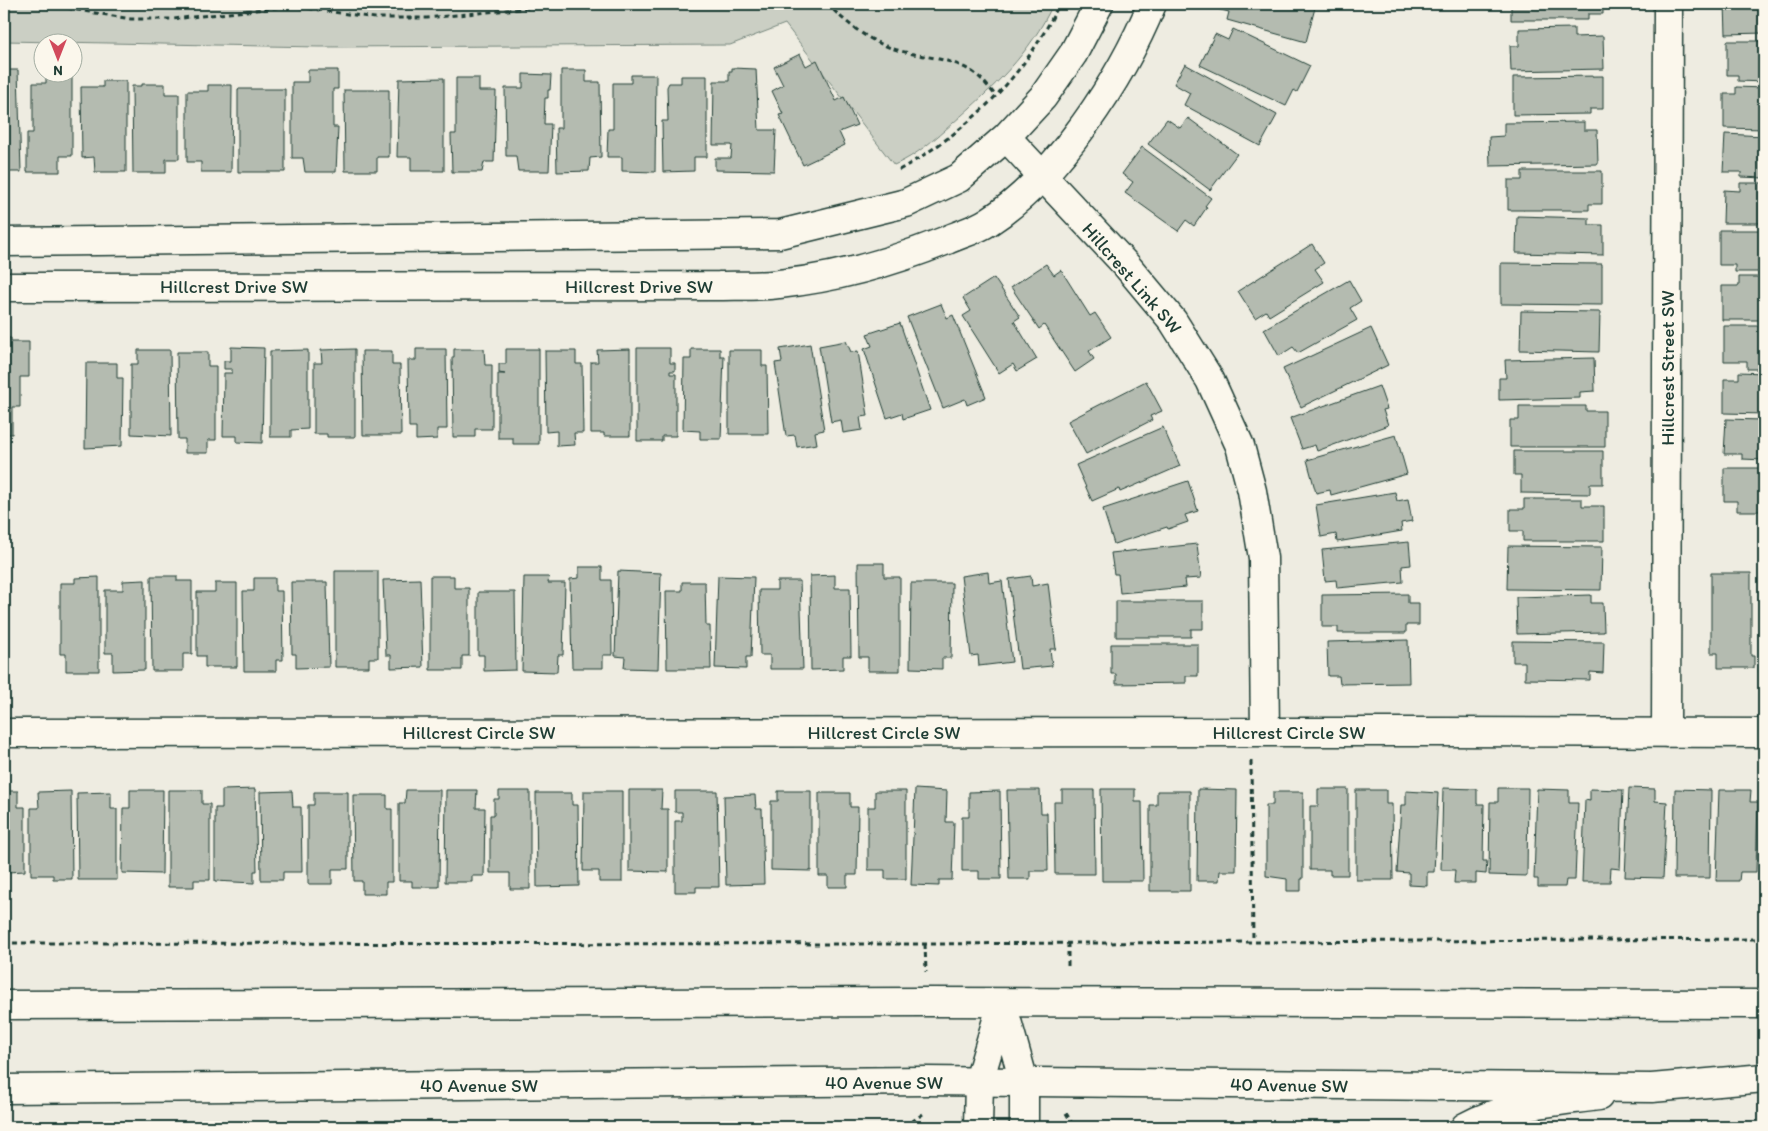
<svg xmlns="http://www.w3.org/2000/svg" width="1768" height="1131" font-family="Itim,sans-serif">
<rect width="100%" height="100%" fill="#eeece1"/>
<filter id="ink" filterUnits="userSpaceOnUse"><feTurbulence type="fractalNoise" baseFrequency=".02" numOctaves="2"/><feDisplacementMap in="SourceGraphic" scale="10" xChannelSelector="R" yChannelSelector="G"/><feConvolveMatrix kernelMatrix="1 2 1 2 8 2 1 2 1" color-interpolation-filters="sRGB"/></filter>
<g filter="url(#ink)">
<path fill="#cbcfc4" stroke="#75867c" d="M4 4H1053C1031 53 993 88 953 123 936 138 916 156 894 165L785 24 730 45 319 47 4 41Z"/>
<path fill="#b4bbb0" stroke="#1f3d34" d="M1219 4H1316L1306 42 1227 20 1229 12 1217 9Z
M1511 4H1603V14H1588V20H1511Z
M1725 4H1764V33L1726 34Z
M1574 28V37L1603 36 1604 69 1511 71 1510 46H1519V29Z
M1233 29 1310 66 1297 92 1294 90 1286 106 1200 65 1215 34 1228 40Z
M1727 41H1764V82L1738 81V75H1727Z
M800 54 806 66 817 60 836 101 844 97 857 125 839 132 845 145 803 165 779 115 783 114 772 91 783 85 774 67Z
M1185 64 1277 115 1260 146 1184 105 1190 93 1174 84Z
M732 68 756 69 759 130H776L774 171 715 170V158H731L732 145H713L714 81H729V71H732Z
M4 70H18L21 172H4Z
M308 70H338V89H333V127H338L336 172H305L303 158H292V82H308Z
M561 70H586V82H600L601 157 590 158 589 171 557 172 556 128H561Z
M523 74 551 75 550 90H548V98H545L544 124H551L549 171H518L516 156H506L505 88H523Z
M46 75H72V156H60V172H27V133H33V83H46Z
M631 75H656L655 172 622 171V157H607L608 129H613V83H631Z
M681 76H707V157H694V171L663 172 662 121H668L667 87 669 83H681Z
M1603 76V109H1590V114L1513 115V77Z
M444 78V171H411V157H397L399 79Z
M456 78H479V91H496L494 162H484L482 172H452L451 134H456Z
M103 81H126V172H95L94 157 82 158 81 87H103Z
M142 84H165V94H179V159H166V173H133L132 86H142Z
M208 85H232L231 172H201V162H187V91H208Z
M1736 87 1764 88V129L1724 128V94H1736Z
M238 89H285V172H238Z
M344 90H389V157H377V171H345Z
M1188 118 1237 154 1210 190 1148 144 1167 119 1180 128Z
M1584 122V130H1597L1598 164 1490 166 1489 137 1504 136V123Z
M1725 134 1764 136V178L1741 177V172H1723Z
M1142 147 1211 198 1205 206 1207 207 1194 226 1186 220 1178 231 1125 193 1133 182 1122 174Z
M1522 171H1602V204H1589V210H1508V180H1522Z
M1740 183H1764V223H1723L1724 190 1740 191Z
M1517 216 1589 218V225H1603V255L1516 253Z
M1719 230H1764V272H1735V265H1719Z
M1312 244 1324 263 1315 269 1324 282 1269 316 1266 311 1255 318 1238 291Z
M1501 263 1602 264V305L1501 304Z
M1046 264 1054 275 1061 270 1090 316 1095 313 1111 337 1089 351 1094 359 1075 372 1044 325 1039 329 1011 287Z
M1739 277H1764V320H1722V286H1739Z
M994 278 1020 317 1014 321 1037 359 1017 371 1013 364 999 373 963 316 971 311 963 298Z
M1349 280 1361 301 1350 308 1357 320 1298 353 1293 347 1279 356 1264 329Z
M941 304 947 318 953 315 986 397 967 405 965 399 943 408 907 317Z
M1521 311 1600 312 1599 352 1520 350Z
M900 323 930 410 903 419 902 413 887 418 864 349 872 346 867 334Z
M1724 326H1764V369H1747V361H1724Z
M1371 328 1388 365 1301 407 1283 369Z
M4 338H11V342H29V377H20V407H12V434H4Z
M846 341 851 352 858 351 868 416 860 417 862 430 843 433 841 420 831 422 819 346Z
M810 344 824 430 815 432 817 444 797 447 795 435 786 436 775 363 782 362 780 349Z
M231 347 264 348 262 443 237 442V436H223L224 373H232V369H224V361H231Z
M637 348H670V363H675V371H670V374H676V436H662V441H637Z
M355 349V437H327V434H314V363H322L321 350Z
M416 349H446L447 429H437V439L416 440V427H409L408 360H416Z
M454 349H484L485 365H492V429H475V437H453L452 357H454Z
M506 349H539V444H513V438H498V374H505L499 373V364H506Z
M630 349V436H604V433H591V362H598L597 350Z
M691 349H720V356H724L721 439H700V431L683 430 684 359H691Z
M138 350H170L171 436 131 434V364H138Z
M308 350V429L291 430V437H270V351Z
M729 350H762V366H767L768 434H729Z
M362 351H392V365H400L401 435H363Z
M545 351H576V364H582L583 433H574L575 445 557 446V431L546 432Z
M177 352H208V366H216V440H208V453H185V439H178Z
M1594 358 1595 391 1580 392V398L1499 400V378H1506L1505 360Z
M86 363H117V378H123L122 446 85 448Z
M1739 372 1764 373V414L1724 413V379H1739Z
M1146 381 1162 411 1150 416 1152 420 1086 454 1068 421Z
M1379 386 1387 409 1383 410 1388 425 1317 451 1315 445 1302 449 1290 418Z
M1519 406H1586V411H1605V447H1510V420H1519Z
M1726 419 1762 420 1761 424H1764V460L1742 459V454H1724Z
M1163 427 1180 466 1120 492 1119 489 1092 501 1076 465Z
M1396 435 1407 474 1331 495 1330 490 1316 493 1307 460Z
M4 449H6V485H4Z
M1514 451H1603V484H1590V494L1521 493V475H1514Z
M1724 468H1764V511H1737V501H1724Z
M1188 481 1198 511 1185 515 1188 522 1168 529 1167 527 1114 544 1103 509Z
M1395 492 1397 501 1408 499 1412 521 1401 523 1402 531 1337 542 1336 534 1321 537 1316 505Z
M1524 499H1582V506H1604V541H1523V531H1510V509H1524Z
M1409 542 1411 565 1402 566 1403 582 1337 588 1336 580 1325 581 1322 550Z
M1197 544 1201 578 1185 579 1186 587 1120 593 1118 574H1114L1111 553Z
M1508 546 1602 547 1601 590 1507 589Z
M858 563H884V577H900V671H868V657H859Z
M579 567H602V580H611L612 655H603V668H572L570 579 579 578Z
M335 571H378V658H369V667H335Z
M618 571 661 573 658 669 624 668 625 657 615 656Z
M988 572 989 583 1002 581 1012 662 979 666 978 655 971 656 961 576Z
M1711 573H1751V656H1754V668H1718V653H1711Z
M835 575V588H850L851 656H843V669L811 670 810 576Z
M151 576H177V581H192V654H183V671H152Z
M430 576H454V588H469V656H462V670H430Z
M718 576 754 577 751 657H746V669L715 668Z
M1031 576 1032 586 1048 583 1056 649H1050L1052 666 1020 669 1009 579Z
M99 577V671H66V654H60V583H75V578Z
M524 577H549L548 583H565L563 655H558L557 672 522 671Z
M254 578H275V591H282L283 660H276V671H244L243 591H254Z
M420 579 423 667 391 668V655H386L383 580Z
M145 580V670L113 671V653H105V590H123V581Z
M777 581H800L803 669H770V655H760L759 590H777Z
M291 582H327L329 667 296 668V654H292Z
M682 582H705L706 626H710L711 669H667L666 591H682Z
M215 583H237V667H205V656H197V592H215Z
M911 583H952L951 658H942V669L910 668Z
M1761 586H1764V673H1759Z
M478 592H515L516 670 484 671V655H478Z
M1408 594V603H1419V625H1406V633H1338V627H1322V595Z
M1591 595V603H1603L1604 632 1517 634 1516 597Z
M1116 601H1203V629H1191V637H1116Z
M1408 640 1409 683 1340 684 1339 676H1328L1327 642Z
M1513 641 1604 642 1603 673 1590 672V680L1525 679V662H1513Z
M1111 644H1198V676H1186V683L1116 684V674H1111Z
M1443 788 1477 789V804H1484L1483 861H1487L1486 874 1476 873V883H1454L1455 870H1441Z
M1498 788H1528L1527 876 1489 875 1490 802H1498Z
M1629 788 1655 789V801L1667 802 1663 878 1625 877Z
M255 789 257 871H254V883L215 881V808H222V790Z
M915 789 947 791 946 822H954L952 880H939V886L911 885Z
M1101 789H1135V802H1142L1143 881H1102Z
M1198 789 1237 790 1236 871H1220L1219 881H1197Z
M1318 789H1348V875H1330V870H1310V806H1318Z
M1537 789 1569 790V803H1578L1575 880H1566L1565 887H1538V879H1534Z
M1590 789 1623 790 1620 869 1611 868 1610 882H1582L1585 800 1590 801Z
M1675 789 1711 790 1710 878H1674Z
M130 790H163L162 874 122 873 123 808H130Z
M168 790H202V804H210V880H194V887H168Z
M406 790H440L439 887H412V881H399V803H405Z
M446 790H477L476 808H485L484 876H472V882H445Z
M629 790H662L661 809H668V872L629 871Z
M1007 790H1040L1041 813H1047L1048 871H1030V879H1009Z
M1062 790H1094L1095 874H1055L1054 802H1062Z
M1356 790H1386V804H1392L1393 880H1356Z
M1719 790H1751L1750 802H1758L1756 872H1740L1739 881H1716Z
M4 791H18V807H25V871L7 872V880H4Z
M71 791 72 879H53V875H31V808H39L38 792Z
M292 791 293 807H301L302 872H283V880H261L260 792Z
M499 791H530V889H510V873H490V815H494V799H499Z
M584 791H622V882H599V871H583Z
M675 791H717L719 887H696V892H675V821H682V812H675Z
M778 791H811V871L771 870V801H778Z
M875 791H906V879H885V870H868V807H875Z
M1000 791 1001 879H979V871H962V817H969V792Z
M1157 791H1190V891H1150V805H1157Z
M1406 791 1438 793 1434 872H1427V886L1409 885V873L1397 872 1401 805H1406Z
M111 792V809H117V880H78L77 793Z
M314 792H348V869H332V884H308V805H314Z
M1273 792H1303V879H1301V891H1287V879L1266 876V805H1273Z
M536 793H572V805H578L579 886 537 887Z
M819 793H850V807H858L857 875H847V887H828V876H819Z
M353 795H387V809H392V882H386V894H362V881H354Z
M755 795 756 809H762L764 884 726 885 724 796Z
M1764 826V880H1762Z"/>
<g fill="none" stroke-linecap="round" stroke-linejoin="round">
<defs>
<path id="minor" d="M1006 137 1127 266 1173 321 1210 380 1240 446 1252 491 1263 558 1265 732
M4 242 780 234 906 203 959 178 1006 137 1043 97 1073 54 1099 4
M4 287 719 286C738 285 759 287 779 284 837 278 893 262 947 240 960 234 976 230 988 222 1057 178 1122 78 1152 4
M4 733 1437 732 1764 733
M1666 733 1668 4
M1002 1003 1024 1082V1127
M978 1127 979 1081 1002 1003
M1465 1127C1506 1104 1554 1102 1599 1096"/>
<path id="major" d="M4 1005 924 1002 1764 1004
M4 1089 926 1081 1652 1088 1764 1078"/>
</defs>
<use href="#minor" stroke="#1f3d34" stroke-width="31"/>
<use href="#major" stroke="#1f3d34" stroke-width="31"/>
<path stroke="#1f3d34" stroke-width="3" stroke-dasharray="5 4" stroke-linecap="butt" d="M59 4 72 9 131 19H173L292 6 375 18H427L570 4
M827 4C849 25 870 43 901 51 926 58 956 58 978 76 984 81 990 89 996 96
M899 170C969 130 1025 77 1059 4
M1251 761 1253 941
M4 943 925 944 1764 939
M1068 943V969
M925 944 926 972
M1066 1113 1074 1127
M904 1127 926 1112"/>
<use href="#minor" stroke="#fbf7ec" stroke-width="28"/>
<use href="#major" stroke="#fbf7ec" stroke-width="28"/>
</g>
</g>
<g text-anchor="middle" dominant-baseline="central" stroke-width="4.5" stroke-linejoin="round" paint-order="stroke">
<g font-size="19" fill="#1f3d34" stroke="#fbf7ec">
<text transform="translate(1132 278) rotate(49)">Hillcrest Link SW</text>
<text x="234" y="286">Hillcrest Drive SW</text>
<text x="639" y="286">Hillcrest Drive SW</text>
<text transform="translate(1667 368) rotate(-90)">Hillcrest Street SW</text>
<text x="479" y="732">Hillcrest Circle SW</text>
<text x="884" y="732">Hillcrest Circle SW</text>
<text x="1289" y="732">Hillcrest Circle SW</text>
<text x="884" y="1082">40 Avenue SW</text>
<text x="479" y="1085">40 Avenue SW</text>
<text transform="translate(1289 1085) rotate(1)">40 Avenue SW</text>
</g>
</g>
<rect width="1768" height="1131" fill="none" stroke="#fbf7ec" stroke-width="20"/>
<rect x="10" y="10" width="1748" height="1111" fill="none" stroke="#1f3d34" stroke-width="2" filter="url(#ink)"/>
<g transform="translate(58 58) rotate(180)"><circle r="24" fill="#fbf7ec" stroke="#a3ada2"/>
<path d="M0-4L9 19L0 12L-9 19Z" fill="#d1495b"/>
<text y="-8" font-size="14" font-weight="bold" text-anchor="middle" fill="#1f3d34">N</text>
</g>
</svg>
